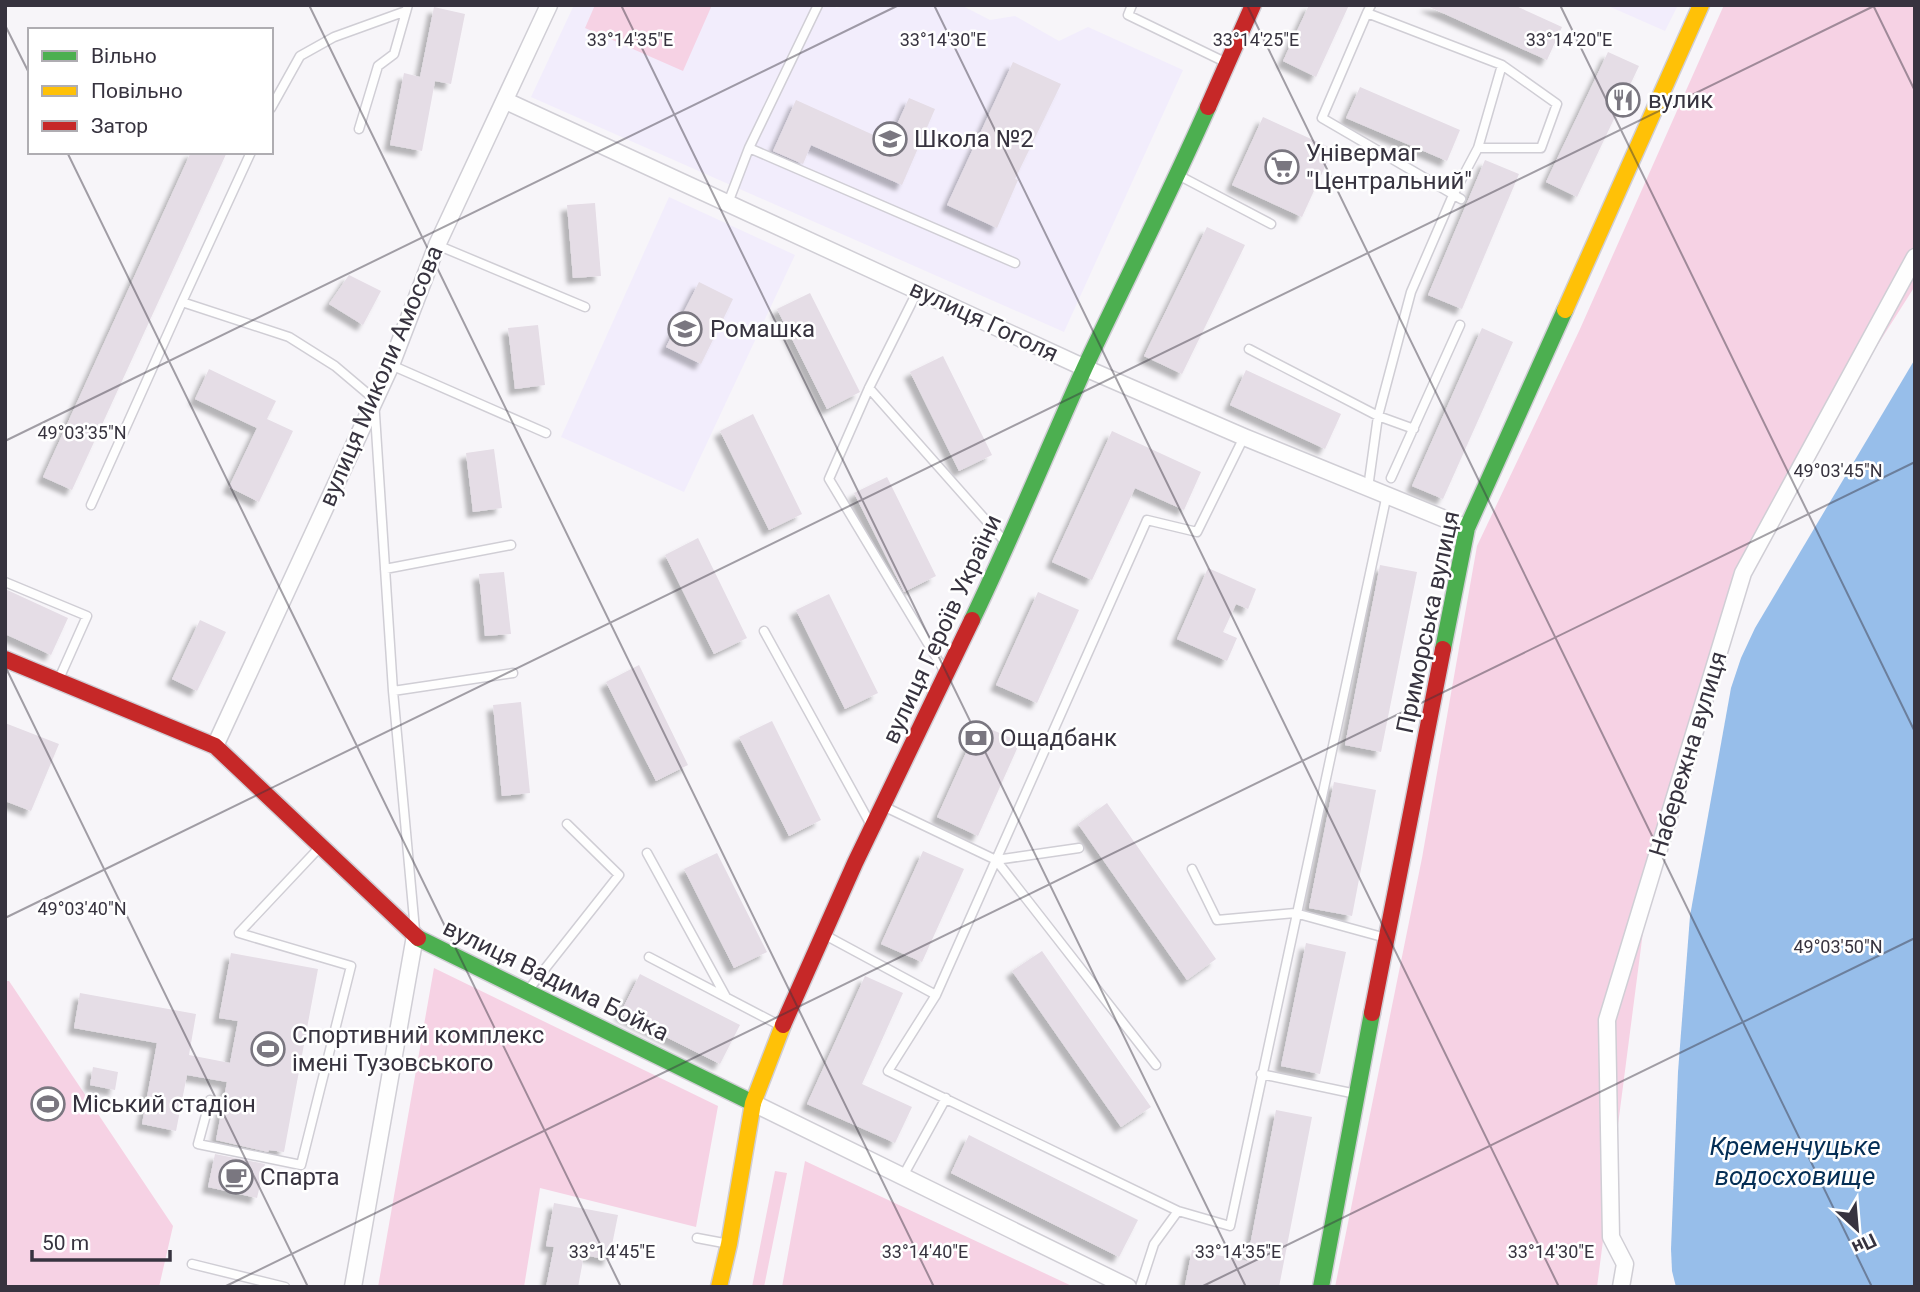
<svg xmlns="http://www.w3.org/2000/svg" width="1920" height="1292" font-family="Roboto,sans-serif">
<defs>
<filter id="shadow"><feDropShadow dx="-6" dy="6" stdDeviation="2" flood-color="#0004"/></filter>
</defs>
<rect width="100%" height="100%" fill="#f7f5f9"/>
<path fill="#f2edfc" d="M574 5H835L836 8 846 5H961L990 20 1015 16 1059 41 1088 27 1183 70 1064 332 531 97Z
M1606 5H1678L1665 31Z
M669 197 795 255 684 492 561 437Z"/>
<path fill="#f6d2e4" d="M595 5H712L683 71 585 28Z
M1724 5H1915V286L1734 571 1644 924 1597 1287H1335L1422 858 1477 546 1580 329Z
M434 968 718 1106 696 1227 540 1188 524 1287H378Z
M5 981H9L173 1226 159 1287H5Z
M805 1161 1074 1287H782Z
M775 1171 787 1173 764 1287H752Z"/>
<path fill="#97beea" d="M1915 359V1287H1676L1672 1271 1671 1249 1678 1072 1690 916 1731 688 1741 658 1755 628Z"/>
<path fill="#e5dde6" filter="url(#shadow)" d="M1309 5H1349L1316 77 1283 61Z
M1425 5H1514L1562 27 1547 60Z
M434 7 465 14 451 84 435 81 422 151 390 145 404 73 420 77Z
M1608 52 1639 66 1577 197 1546 182Z
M1013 62 1061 84 1015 179 1018 180 997 228 947 205Z
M1360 87 1460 130 1447 161 1346 118Z
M909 98 935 109 902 185 811 145 803 164 773 151 796 100 889 142Z
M1263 117 1333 149 1302 217 1232 185Z
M191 152H227L72 490 43 477Z
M1485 160 1519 174 1462 309 1428 295Z
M595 203 601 276 573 278 567 205Z
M1207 227 1245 245 1182 374 1144 356Z
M349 275 381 291 363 325 329 304Z
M699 282 733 299 701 364 666 347Z
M810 293 860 392 827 409 777 309Z
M538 325 545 385 515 389 508 328Z
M1482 328 1513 342 1443 499 1412 486Z
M943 356 992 455 959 471 910 372Z
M209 369 276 401 267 419 293 431 259 502 229 487 257 428 195 399Z
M1246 370 1341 414 1325 449 1230 405Z
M753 414 802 514 769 530 720 431Z
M1112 431 1201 472 1184 510 1135 488 1092 580 1052 562Z
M494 449 502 508 473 512 466 453Z
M887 477 936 576 904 592 854 493Z
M698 538 747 638 714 654 665 555Z
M1380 565 1417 572 1381 752 1345 745Z
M1208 568 1256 589 1248 609 1236 604 1223 632 1237 638 1227 661 1177 639Z
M504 572 511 634 485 636 479 574Z
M5 589 68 618 51 655 5 634Z
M1038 592 1079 610 1037 703 996 685Z
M829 594 878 693 845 709 796 610Z
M200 620 226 632 197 691 172 679Z
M639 665 688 765 656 781 606 682Z
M521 702 530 793 502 796 493 705Z
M772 721 821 820 789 836 739 737Z
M5 723 59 744 31 811 5 801Z
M979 724 1020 742 978 836 937 817Z
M1334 782 1376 790 1352 916 1309 908Z
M1107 803 1216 959 1187 980 1078 824Z
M923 851 964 869 922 962 881 944Z
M717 853 767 952 734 968 684 869Z
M1306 943 1346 952 1320 1074 1281 1066Z
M1042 951 1151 1107 1121 1127 1012 971Z
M231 953 318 969 284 1152 269 1150 268 1152 216 1140 227 1082 187 1075 176 1131 142 1124 157 1043 74 1028 80 993 196 1014 189 1055 230 1063 238 1021 219 1018Z
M640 974 740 1025 720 1064 620 1014Z
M865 976 903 993 862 1084 912 1107 895 1143 807 1104Z
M93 1067 118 1072 115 1090 90 1085Z
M1276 1110 1312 1117 1279 1287H1197L1185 1285 1192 1250 1247 1261Z
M969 1135 1138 1220 1119 1257 951 1173Z
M215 1154 265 1164 257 1198 208 1187Z
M554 1203 618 1215 609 1260 584 1255 578 1287H546L554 1247 546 1246Z"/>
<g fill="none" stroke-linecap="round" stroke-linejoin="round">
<defs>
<path id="lane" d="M1132 5 1128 15 1227 63
M1367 13 1322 118 1461 199
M271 108 300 56 334 37 406 11
M359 129 378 66 394 54 408 5
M749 148 1015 263
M1478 148H1541L1557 104 1502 65
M1178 175 1271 224
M728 203 749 148 818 5
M437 245 585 307
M918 290 869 388 829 479 945 672
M182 302 251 152
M1249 349 1378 416 1414 429
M391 365 546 433
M869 388 1006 543
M1391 478 1460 325
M1368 488 1378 416 1411 292 1453 195 1478 148 1502 65 1367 13 1371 5
M91 505 182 302 289 337 335 366 374 399 393 691 415 930
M385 569 511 545
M5 582 87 616 58 681
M764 631 871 825
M393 691 513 673
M883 806 996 860 1156 1065
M647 853 726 997
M996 860 1079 848
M1192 869 1217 920 1295 913 1386 938
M823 934 936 995 888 1071 1178 1211
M649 957 779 1025
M529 989 619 875 567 824
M936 995 1147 520 1197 532 1244 437
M1261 1074 1356 1094
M210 1100 198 1144 301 1165 351 966 239 933 319 848
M903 1176 946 1098
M697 1238 729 1244
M192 1264 285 1287
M1140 1287 1154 1244 1178 1211 1230 1226 1387 494"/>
<path id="street" d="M506 101 1085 368 1244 437 1467 528
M215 746 391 365 437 245 549 5
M753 1103 1128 1287
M353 1287 415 936
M1621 1287 1625 1264 1611 1237 1607 1020 1743 573 1915 257"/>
<path id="fast" d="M972 620C1012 537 1047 451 1085 367 1126 280 1169 195 1208 107
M1443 649 1467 528 1565 310
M418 938 753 1103
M1321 1287 1372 1013"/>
<path id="slow" d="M1565 310 1701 5
M719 1287 729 1244 753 1103 783 1025"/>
<path id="jam" d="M1208 107 1253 5
M5 659 215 746 418 938
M1372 1013 1443 649
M783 1025 855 863 972 620"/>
</defs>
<use href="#lane" stroke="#d0ced5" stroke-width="11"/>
<use href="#street" stroke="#d0ced5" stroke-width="19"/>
<use href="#fast" stroke="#d0ced5" stroke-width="19"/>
<use href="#slow" stroke="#d0ced5" stroke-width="19"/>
<use href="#jam" stroke="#d0ced5" stroke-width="19"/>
<use href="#lane" stroke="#fefefe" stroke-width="8"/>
<use href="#street" stroke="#fefefe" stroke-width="16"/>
<use href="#fast" stroke="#4caf50" stroke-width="16"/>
<use href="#slow" stroke="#ffc107" stroke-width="16"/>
<use href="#jam" stroke="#c62828" stroke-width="16"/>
</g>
<path fill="none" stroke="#37333f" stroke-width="2" stroke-opacity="0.45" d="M309 5 934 1287M621 5 1246 1287M934 5 1559 1287M1247 5 1872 1287M1560 5 1915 732M1873 5 1915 91M5 25 30 75M67 152 621 1287M5 441 899 5M5 666 308 1287M5 918 1876 5M224 1287 1915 462M1201 1287 1915 938"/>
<defs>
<symbol id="restaurant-ring" viewBox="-11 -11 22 22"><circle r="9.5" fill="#fff" stroke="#7a7780" stroke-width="1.5"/><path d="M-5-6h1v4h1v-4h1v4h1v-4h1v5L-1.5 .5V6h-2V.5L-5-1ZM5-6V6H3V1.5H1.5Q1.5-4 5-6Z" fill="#7a7780"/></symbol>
<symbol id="school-ring" viewBox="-11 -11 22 22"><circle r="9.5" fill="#fff" stroke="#7a7780" stroke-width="1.5"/><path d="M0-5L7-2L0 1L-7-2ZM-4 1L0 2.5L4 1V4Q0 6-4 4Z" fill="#7a7780"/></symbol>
<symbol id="supermarket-ring" viewBox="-11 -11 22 22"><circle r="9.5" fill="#fff" stroke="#7a7780" stroke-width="1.5"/><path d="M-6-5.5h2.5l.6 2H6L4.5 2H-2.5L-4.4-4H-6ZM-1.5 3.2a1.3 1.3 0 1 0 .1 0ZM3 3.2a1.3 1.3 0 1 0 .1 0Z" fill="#7a7780"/></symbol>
<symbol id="bank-ring" viewBox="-11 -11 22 22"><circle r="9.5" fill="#fff" stroke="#7a7780" stroke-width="1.5"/><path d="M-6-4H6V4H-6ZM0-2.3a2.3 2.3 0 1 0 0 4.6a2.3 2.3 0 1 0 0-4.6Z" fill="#7a7780"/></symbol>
<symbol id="stadium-ring" viewBox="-11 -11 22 22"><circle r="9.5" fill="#fff" stroke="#7a7780" stroke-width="1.5"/><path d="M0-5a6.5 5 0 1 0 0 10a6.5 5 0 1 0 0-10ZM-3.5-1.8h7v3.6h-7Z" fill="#7a7780"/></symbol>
<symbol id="cafe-ring" viewBox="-11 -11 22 22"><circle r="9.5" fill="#fff" stroke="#7a7780" stroke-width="1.5"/><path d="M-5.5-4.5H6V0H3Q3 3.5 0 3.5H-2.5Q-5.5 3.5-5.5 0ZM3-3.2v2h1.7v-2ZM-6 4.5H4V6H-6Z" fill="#7a7780"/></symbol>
</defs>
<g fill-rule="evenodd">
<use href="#restaurant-ring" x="1604" y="81" width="38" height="38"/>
<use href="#school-ring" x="871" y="120" width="38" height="38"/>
<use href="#supermarket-ring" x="1263" y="148" width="38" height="38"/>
<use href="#school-ring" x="666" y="310" width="38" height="38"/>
<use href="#bank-ring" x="957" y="719" width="38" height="38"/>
<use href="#stadium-ring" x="249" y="1030" width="38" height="38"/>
<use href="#stadium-ring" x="29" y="1085" width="38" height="38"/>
<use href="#cafe-ring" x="217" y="1158" width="38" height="38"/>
</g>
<g text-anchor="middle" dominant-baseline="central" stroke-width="5" stroke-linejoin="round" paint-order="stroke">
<g font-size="24" fill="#37333f" stroke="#fff" text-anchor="start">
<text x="1648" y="100">вулик</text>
<text x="914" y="139">Школа №2</text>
<text x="1306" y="153">Універмаг<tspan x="1306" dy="28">"Центральний"</tspan></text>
<text x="710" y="329">Ромашка</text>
<text x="1000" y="738">Ощадбанк</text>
<text x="292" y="1035">Спортивний комплекс<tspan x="292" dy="28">імені Тузовського</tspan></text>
<text x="72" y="1104">Міський стадіон</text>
<text x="260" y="1177">Спарта</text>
</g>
<g font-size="24" fill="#37333f" stroke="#fff">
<text transform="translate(984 321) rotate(25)">вулиця Гоголя</text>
<text transform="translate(381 376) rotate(-67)">вулиця Миколи Амосова</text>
<text transform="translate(1428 622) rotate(-78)">Приморська вулиця</text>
<text transform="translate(942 629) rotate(-65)">вулиця Героїв України</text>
<text transform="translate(1688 754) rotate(-73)">Набережна вулиця</text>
<text transform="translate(556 980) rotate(26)">вулиця Вадима Бойка</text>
</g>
<g font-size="26" font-style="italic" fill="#042e55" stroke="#fff">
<text x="1795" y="1146">Кременчуцьке<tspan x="1795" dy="30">водосховище</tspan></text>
</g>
</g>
<g font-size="18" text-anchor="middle" fill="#37333f" stroke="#fff" stroke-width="5" stroke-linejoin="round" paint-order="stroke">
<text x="630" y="46">33°14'35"E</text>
<text x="943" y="46">33°14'30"E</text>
<text x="1256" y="46">33°14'25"E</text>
<text x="1569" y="46">33°14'20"E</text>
<text x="82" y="439">49°03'35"N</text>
<text x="1838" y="477">49°03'45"N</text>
<text x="82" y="915">49°03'40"N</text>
<text x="1838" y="953">49°03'50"N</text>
<text x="612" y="1258">33°14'45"E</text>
<text x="925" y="1258">33°14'40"E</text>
<text x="1238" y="1258">33°14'35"E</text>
<text x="1551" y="1258">33°14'30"E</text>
</g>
<rect width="1920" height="1292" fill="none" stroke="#37333f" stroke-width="14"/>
<rect x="28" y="28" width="245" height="126" fill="#ffffff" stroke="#afadb2" stroke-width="2"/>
<rect x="42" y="51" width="35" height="10" fill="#4caf50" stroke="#afadb2" stroke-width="2"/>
<text x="91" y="63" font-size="21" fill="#37333f">Вільно</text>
<rect x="42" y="86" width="35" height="10" fill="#ffc107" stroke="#afadb2" stroke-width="2"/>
<text x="91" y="98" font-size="21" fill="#37333f">Повільно</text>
<rect x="42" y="121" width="35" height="10" fill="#c62828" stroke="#afadb2" stroke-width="2"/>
<text x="91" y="133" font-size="21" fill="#37333f">Затор</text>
<g transform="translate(1857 1229) rotate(154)" stroke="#ffffff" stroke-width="5" paint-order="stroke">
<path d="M0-5L12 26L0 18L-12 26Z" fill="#37333f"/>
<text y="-10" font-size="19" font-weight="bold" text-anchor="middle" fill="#37333f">Пн</text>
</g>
<path d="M32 1250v10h138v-10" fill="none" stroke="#37333f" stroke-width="3.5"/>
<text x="42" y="1250" font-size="21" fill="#37333f" stroke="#ffffff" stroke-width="5" paint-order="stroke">50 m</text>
</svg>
